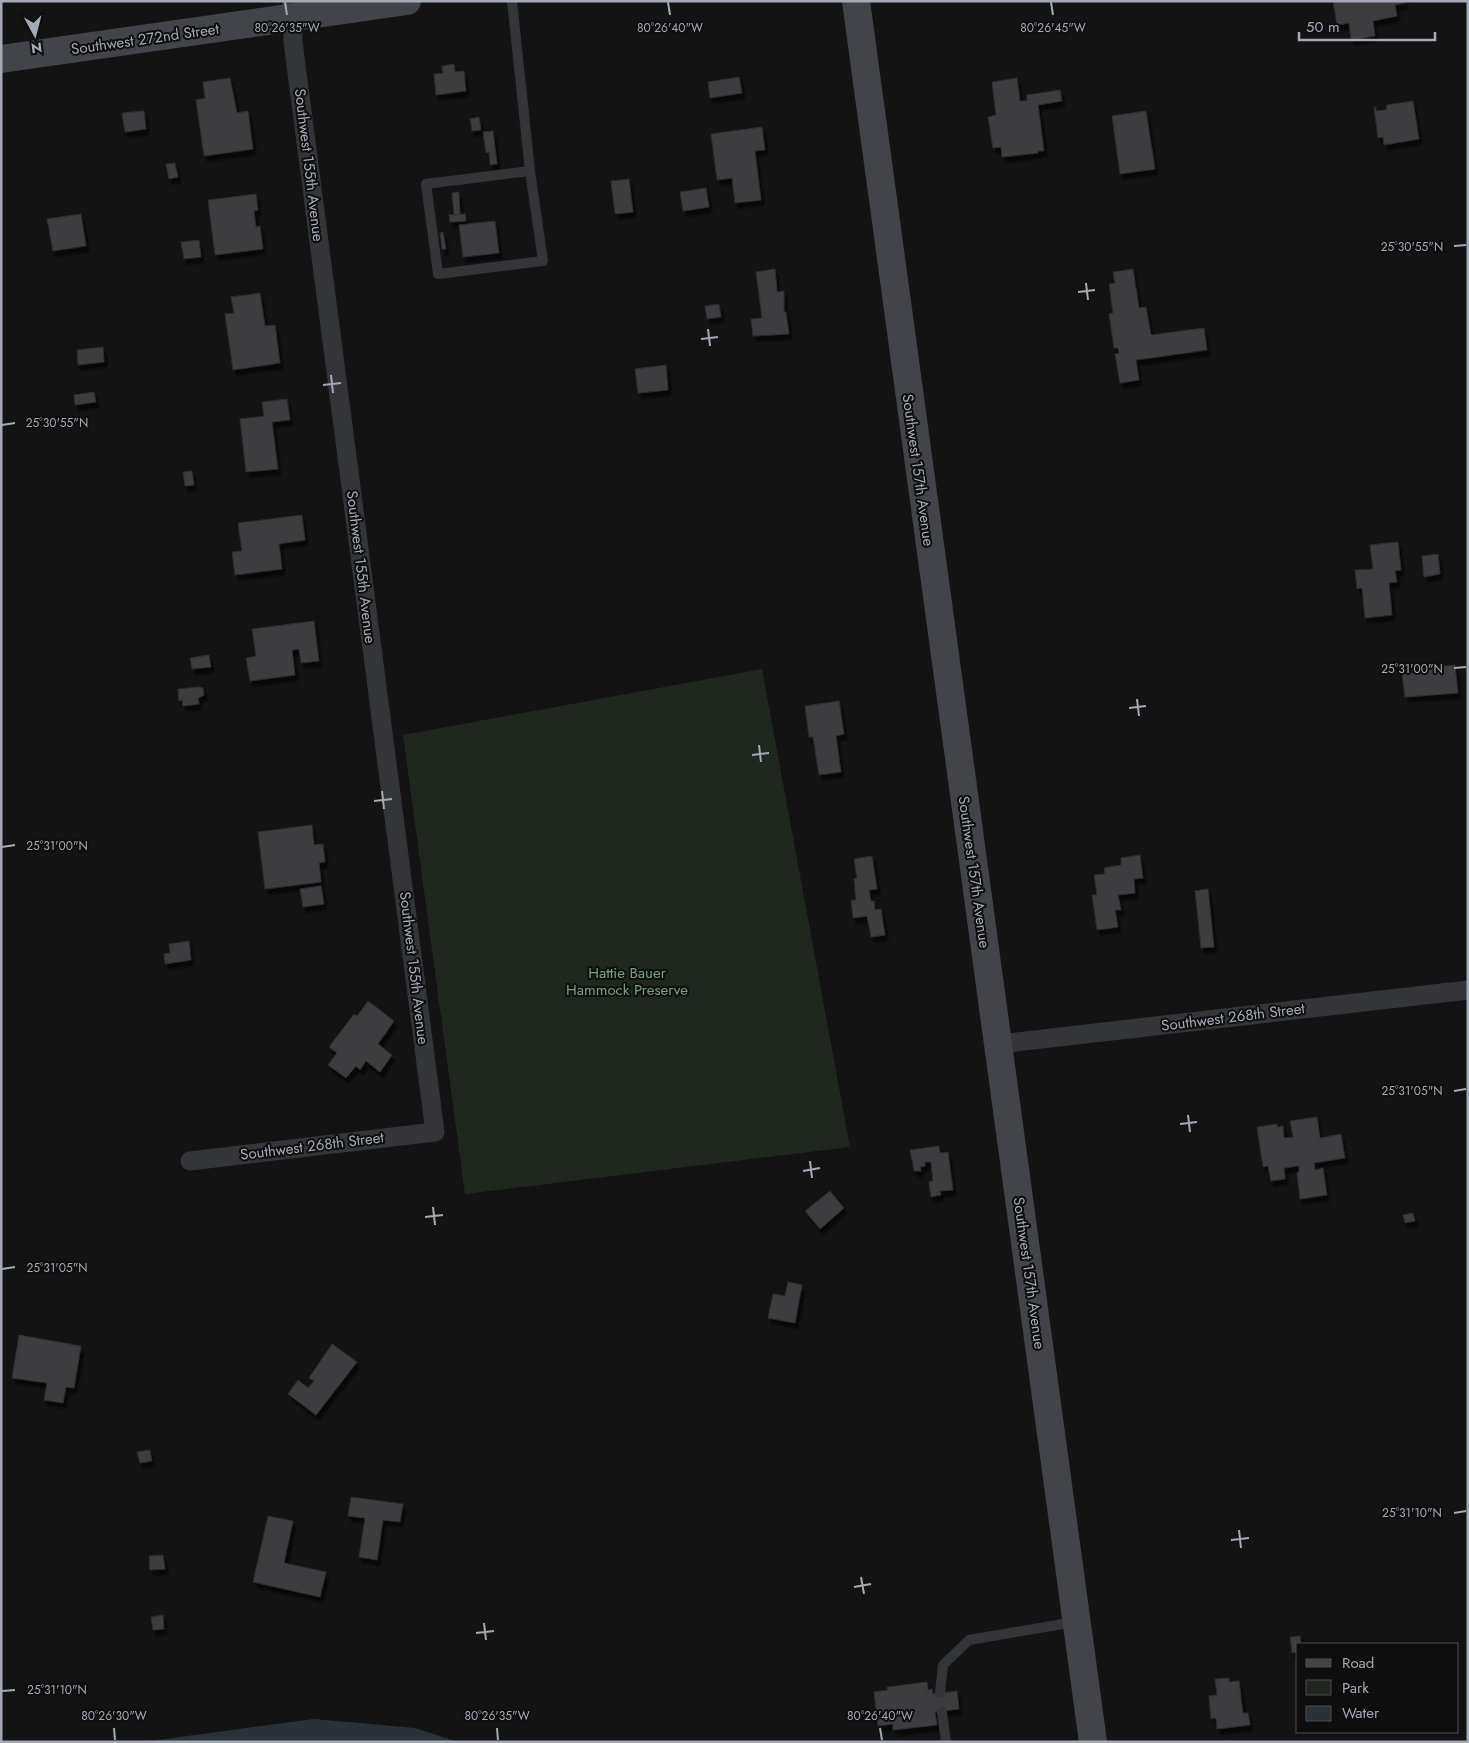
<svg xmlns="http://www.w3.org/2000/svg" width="1469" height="1743" font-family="Jost,sans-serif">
<defs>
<filter id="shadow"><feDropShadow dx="3" dy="5.5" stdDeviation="1" flood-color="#0009"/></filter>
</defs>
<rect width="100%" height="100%" fill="#131314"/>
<path fill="#1f271f" d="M762 669 850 1147 465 1194 403 735Z"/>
<path fill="#293238" d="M314 1719 415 1728 458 1742H143Z"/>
<path fill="#3d3e41" stroke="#2d2d30" filter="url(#shadow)" d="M1333 1H1404L1405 3 1395 5 1397 16 1373 21 1375 36 1351 40 1349 23 1337 25Z
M454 64 455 72 464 71 466 91 436 95 434 74 443 73 442 66Z
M739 77 742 93 710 98 708 82Z
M230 78 237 113 248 111 253 149 204 156 196 100 205 98 203 82Z
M1017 78 1020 101H1027V95L1060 90 1062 101 1038 105 1044 151H1038V153L1002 157 1001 147 993 148 988 117 996 115 992 82Z
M1413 101 1419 139 1384 145 1383 137 1378 138 1374 107H1376V111L1386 110 1387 105Z
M144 111 146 129 125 132 122 113Z
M1146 111 1155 169 1120 174 1112 116Z
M479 117 481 130 472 131 470 119Z
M762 127 765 150 755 151 761 200 735 203 732 178 717 180 711 134Z
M493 131 497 164 490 165 489 152 486 153 483 132Z
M175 163 178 177 169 179 166 164Z
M629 179 633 212 615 214 611 181Z
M706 188 709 207 683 211 680 192Z
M459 192 460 214 454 215 452 193Z
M256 194 258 210 254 211 256 227 260 226 263 249 215 255 208 200Z
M81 214 86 246 53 251 47 219Z
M465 214 466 221 450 222 449 215Z
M495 221 499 253 463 257 459 225Z
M443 232 446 249H442L440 233Z
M199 240 201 257 184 259 181 242Z
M775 269 777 292 784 291V312H786L789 334 753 336 751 319 762 318 756 272Z
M1133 269 1139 308 1146 307 1151 335 1204 328 1207 350 1136 360 1139 380 1120 383 1115 354 1119 353 1118 348H1114L1109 314 1113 313 1109 284 1115 283 1113 272Z
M260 293 265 326 275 325 280 363 233 370 225 314 234 313 231 297Z
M719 304 721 317 707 319 705 306Z
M103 347 104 362 78 365 77 350Z
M666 365 668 390 638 393 635 369Z
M94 392 96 402 75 405 74 395Z
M287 399 290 420 272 422 278 469 246 472 240 419 264 416 262 402Z
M192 471 194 485 185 486 183 472Z
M302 515 305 540 279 544 282 569 235 575 232 552 242 551 238 523Z
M1398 542 1401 570 1395 571 1397 582 1389 583 1392 615 1365 618 1362 588 1357 589 1355 570 1373 569 1370 545Z
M1438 554 1440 574 1424 577 1422 556Z
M314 621 319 661 301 663 299 649 292 650 295 675 250 681 246 658 256 656 252 629Z
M209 655 211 667 192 669 190 658Z
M1455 665 1458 693 1405 697 1402 674 1422 672 1421 668Z
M199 687 203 688 204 695 198 698 199 704 183 706 182 700 179 701 178 689Z
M839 701 844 734 836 736 841 772 819 775 813 737H809L805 706Z
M312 825 314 845 323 844 325 862 319 863 321 882 265 889 258 832Z
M1140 855 1143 878 1134 879 1135 893 1118 895 1121 910H1115L1118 927 1097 930 1092 895H1097L1094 875 1105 874 1104 868 1121 865V858Z
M872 856 877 889 869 890 871 901H874L875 910 881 909 885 935 871 937 867 916 853 918 851 900H856L854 879 857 878 854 859Z
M321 886 324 904 303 907 300 889Z
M1208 889 1214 947 1201 948 1195 891Z
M189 941 191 960 165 964 164 954 170 953 169 944Z
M368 1001 394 1021 378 1044 392 1055 380 1072 366 1061 360 1070 356 1066 346 1078 328 1065 337 1053 329 1047 354 1014 357 1016Z
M1317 1117 1320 1138 1341 1134 1345 1158 1314 1163 1315 1170 1323 1168 1327 1195 1300 1199 1297 1173 1299 1172V1166L1284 1168 1285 1179 1271 1181 1268 1166 1263 1167 1257 1127 1277 1124V1127L1283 1126 1284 1138 1293 1137 1290 1121Z
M939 1146 940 1153 948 1152 953 1190 940 1191 941 1195 931 1197 929 1182 933 1181 931 1162H925V1166L920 1167 921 1171H914L910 1150Z
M830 1191 844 1208 820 1229 805 1211Z
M1413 1213 1415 1221 1405 1223 1403 1215Z
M788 1282 802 1285 795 1323 768 1318 773 1294 785 1296Z
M19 1335 81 1346 74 1388 66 1387 63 1403 44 1400 47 1383 12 1378Z
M332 1344 357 1362 316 1415 288 1394 298 1380 308 1388 314 1381 309 1378Z
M150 1450 152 1461 140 1463 137 1452Z
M351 1497 403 1504 400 1522 383 1520 377 1560 359 1557 365 1518 348 1516Z
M268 1516 293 1521 284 1563 326 1572 320 1597 253 1582Z
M163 1555 165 1569 150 1570 149 1556Z
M163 1615 164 1629 153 1630 151 1617Z
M1300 1636 1301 1644H1298V1652L1292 1653 1290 1637Z
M1229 1678V1682L1239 1681 1243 1713H1248L1250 1725 1217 1729 1216 1718 1211 1719 1209 1696 1217 1695 1215 1679Z
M927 1682 928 1690 932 1689 933 1694 957 1691 959 1709 935 1712 937 1725 893 1730V1724L878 1726 874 1692 888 1690 887 1687Z"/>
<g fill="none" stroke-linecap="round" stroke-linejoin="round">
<path stroke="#343539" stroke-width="10" d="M512 1 530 171 543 261 438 274 426 184 530 171
M940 1693 943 1665 969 1640 1075 1622
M942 1712 946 1742"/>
<path stroke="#343539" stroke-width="19" d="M999 1044 1468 990
M190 1161 435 1132 293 42 292 1"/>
<path stroke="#424449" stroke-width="28" d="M856 1 1093 1742
M1 59 407 1"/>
</g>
<path fill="none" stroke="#a4aab5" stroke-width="2" d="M285 2 287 15M668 2 670 15M1051 2 1053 15M1454 246 1466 245M1086 283 1088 300M1078 292 1095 290M708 329 710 346M701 339 718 337M331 375 333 393M323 385 341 383M2 425 15 423M1454 668 1466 667M1137 699 1139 716M1129 708 1146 706M759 745 761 762M752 755 769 753M382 791 384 809M374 801 392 799M2 847 15 845M1454 1091 1466 1089M1188 1115 1190 1132M1180 1124 1197 1122M810 1161 812 1178M803 1171 820 1168M433 1207 435 1225M425 1217 443 1215M2 1269 15 1267M1454 1513 1466 1511M1239 1530 1241 1548M1231 1540 1249 1538M861 1577 864 1594M854 1587 871 1584M484 1623 486 1640M476 1633 494 1631M2 1691 15 1690M114 1728 115 1740M497 1728 498 1740M880 1728 882 1740"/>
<g text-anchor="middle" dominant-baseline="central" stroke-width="4" stroke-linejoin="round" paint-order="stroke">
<g font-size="15" fill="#a4aab5" stroke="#0e0e0f">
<text transform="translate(145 39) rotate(-8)">Southwest 272nd Street</text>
<text transform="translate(309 165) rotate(83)">Southwest 155th Avenue</text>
<text transform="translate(918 470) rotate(82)">Southwest 157th Avenue</text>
<text transform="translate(361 567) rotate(83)">Southwest 155th Avenue</text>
<text transform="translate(974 872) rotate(82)">Southwest 157th Avenue</text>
<text transform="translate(414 968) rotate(83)">Southwest 155th Avenue</text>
<text transform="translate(1233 1017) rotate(-7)">Southwest 268th Street</text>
<text transform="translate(312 1146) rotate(-7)">Southwest 268th Street</text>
<text transform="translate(1029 1273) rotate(82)">Southwest 157th Avenue</text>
</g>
<g font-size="15" fill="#7ba07b" stroke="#0e0e0f">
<text x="627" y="973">Hattie Bauer<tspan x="627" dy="17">Hammock Preserve</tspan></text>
</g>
</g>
<g font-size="12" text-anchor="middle" fill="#a4aab5" stroke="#0e0e0f" stroke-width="4" stroke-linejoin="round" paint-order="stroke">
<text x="287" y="32">80°26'35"W</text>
<text x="670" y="32">80°26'40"W</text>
<text x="1053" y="32">80°26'45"W</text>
<text x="1412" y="251">25°30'55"N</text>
<text x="57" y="427">25°30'55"N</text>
<text x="1412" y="673">25°31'00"N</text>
<text x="57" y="850">25°31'00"N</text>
<text x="1412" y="1095">25°31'05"N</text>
<text x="57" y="1272">25°31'05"N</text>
<text x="1412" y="1517">25°31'10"N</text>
<text x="57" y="1694">25°31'10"N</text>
<text x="114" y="1720">80°26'30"W</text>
<text x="497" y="1720">80°26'35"W</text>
<text x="880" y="1720">80°26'40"W</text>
</g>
<rect width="1469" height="1743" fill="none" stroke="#a4aab5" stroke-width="5"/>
<rect x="1296" y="1643" width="162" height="90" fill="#0e0e0f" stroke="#4a4c51"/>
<rect x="1306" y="1659" width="25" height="8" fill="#424449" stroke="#4a4c51"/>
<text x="1342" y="1668" font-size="15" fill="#a4aab5">Road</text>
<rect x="1306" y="1680" width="25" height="15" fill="#1f271f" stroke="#4a4c51"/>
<text x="1342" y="1693" font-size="15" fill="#a4aab5">Park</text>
<rect x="1306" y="1706" width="25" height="15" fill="#293238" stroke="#4a4c51"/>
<text x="1342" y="1718" font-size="15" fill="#a4aab5">Water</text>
<g transform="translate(35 35) rotate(173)" stroke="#0e0e0f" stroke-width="4" paint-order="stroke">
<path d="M0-4L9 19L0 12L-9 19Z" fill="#a4aab5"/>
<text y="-8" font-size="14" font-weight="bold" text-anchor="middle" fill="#a4aab5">N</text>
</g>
<path d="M1299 32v8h136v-8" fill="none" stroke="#a4aab5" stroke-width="2.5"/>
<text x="1306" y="32" font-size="15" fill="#a4aab5" stroke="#0e0e0f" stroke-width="4" paint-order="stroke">50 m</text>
</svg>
